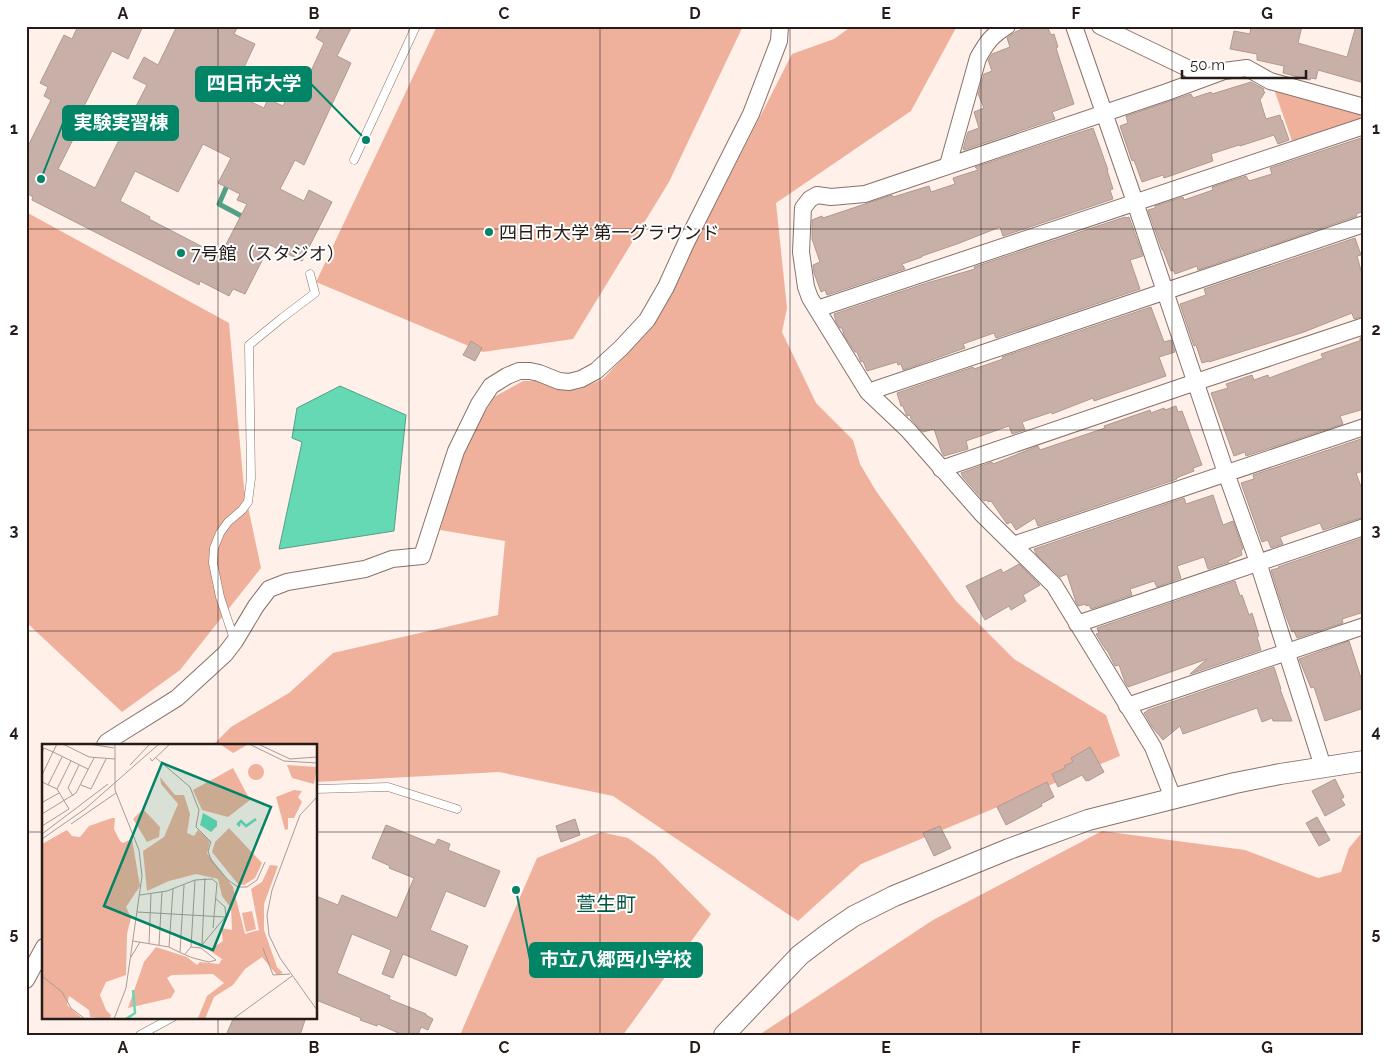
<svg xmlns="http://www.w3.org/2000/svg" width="1390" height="1061" font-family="Raleway,'Noto Sans JP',sans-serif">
<rect width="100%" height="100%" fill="#fff0ea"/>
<path fill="#efb19b" d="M437 26H743L669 182 573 339 483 352 316 282Z
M852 26H957L911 111 776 203 787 308 782 332 816 403 853 440 860 464 876 491 956 601 1014 659 1106 715 1120 756 861 864 798 921 613 796 499 772 316 782V745H213L231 727 289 693 333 653 498 615 505 541 440 530 465 445 494 397 523 381H538L558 389H579L603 379 653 326 792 54 834 39Z
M1274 89 1362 113 1360 119 1292 141Z
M26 212 229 323 244 488 261 568 180 670 122 712 26 622Z
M1364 830V1035H759L933 920 1102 831 1245 850 1318 878 1341 872 1349 848Z
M601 832 628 838 655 857 711 914 623 1035H460L537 858Z"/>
<path fill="#65d9b4" stroke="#52a086" d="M340 386 406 415 394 531 279 549 302 442 292 438 297 408Z"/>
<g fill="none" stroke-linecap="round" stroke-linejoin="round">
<path stroke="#52a086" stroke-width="5" d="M229 181 219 204 247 219"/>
</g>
<path fill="#c8b0a8" stroke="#b09991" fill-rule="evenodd" d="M78 26H143L128 59 112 51 80 114 85 116 58 169 95 188 124 130 120 127 131 105 135 108 147 85 133 78 144 57 158 65 177 26H238L234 34 255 44 232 93 264 108 268 99 283 106 296 78 306 82 324 43 316 38 322 26H352L337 56 351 63 304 165 295 160 280 189 304 201 309 190 332 202 302 261 270 245 245 294 233 289 229 296 200 281 199 285 32 200 33 197 26 193V150L51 100 44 96 48 87 40 83 64 35 72 39ZM203 144 231 158 218 183 240 194 237 200 247 204 220 256 149 219 150 217 120 201 135 171 178 192Z
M1030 26H1047L1051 35 1054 34 1058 47 1056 48 1074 104 1052 112 1055 119 964 150 963 149 968 132 979 128 974 112 984 108 978 94 984 74 992 71 988 60 992 54 1010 47 1007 38 1015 32Z
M1251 26H1302L1298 43 1347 57 1356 26H1364V83L1318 70 1316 79 1311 78 1310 80 1283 73 1284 66 1257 60V54L1230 49 1234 31 1250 34Z
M1251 82 1264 89 1263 91 1265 92 1260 100 1266 119 1280 115 1281 120H1282L1289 140 1278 144 1274 135 1240 146 1239 145 1211 154 1213 161 1164 178 1163 175 1142 182 1134 160 1132 161 1120 126 1128 123 1126 116 1191 94 1193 98 1211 92 1212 94Z
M1093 128 1108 170H1107L1113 189 1110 190 1113 199 1003 236 1000 227 957 244 922 256V257L902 264 905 269 827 295 825 290 821 292 814 273 813 265 820 262 812 239V220L822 216 823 218 892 195 893 197 929 186 931 192 955 184 953 178 978 170 975 167Z
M1364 137V211L1356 214 1357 216 1198 270 1197 266 1175 274 1173 270 1171 271 1163 250H1162L1148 210 1155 208V206L1183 197 1184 200 1213 190 1212 187 1246 176 1249 181 1272 174 1270 168Z
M1125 217 1126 218 1129 217 1143 256 1130 260 1140 289 996 338 994 333 963 344 965 348 903 370 901 364 898 365 897 362 867 371 863 361 861 362 857 352H855L844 335 842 328H840L836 322 834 314 927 283 975 269 974 267Z
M1355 238 1361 255 1357 256 1364 281V316L1354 319 1352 313 1304 332 1209 362V361L1202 363 1196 345 1194 346 1180 304 1206 295 1204 289Z
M1151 307 1164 342 1171 340 1175 352 1159 357 1166 376 1094 401 1093 398 1052 414V412L1022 422 1025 430 1012 434 1009 426 966 441 968 449 944 456 942 453 934 429 923 432 911 419 910 415 907 416 906 414 903 406H901L897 393 973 367 974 369 1003 359 1002 357Z
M1364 337V409L1340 416 1343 424 1246 456 1245 452 1234 456 1211 393 1228 388 1226 384 1252 375 1254 380 1268 375 1269 378 1323 358 1321 354 1362 340H1360V338Z
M471 341 482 348 475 361 463 355Z
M1176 406 1178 412 1182 411 1202 465 1193 468 1194 471 1176 478 1177 479 1038 526 1035 518 1016 530 1011 522 1007 524 991 501 988 502V500L984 501 963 477 961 473 992 462 993 464 1038 446 1040 450 1105 428 1104 426 1150 410 1151 413 1164 408 1165 410Z
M1364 438V471L1356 473 1364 495V517L1323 530 1320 523 1280 537 1283 544 1271 548 1268 540 1262 542 1241 483 1254 479 1253 475Z
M1213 495 1223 525 1233 521 1243 549 1241 550 1242 555 1228 561 1229 562 1208 569 1204 557 1177 566 1181 578 1157 587 1154 581 1130 589 1132 595 1091 609 1089 605 1086 606V604L1078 606 1076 602 1067 574 1060 577 1036 554 1034 549 1184 498 1186 504Z
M1363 538 1364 612 1342 619 1343 623 1297 638 1294 631 1292 632 1284 611 1271 570 1279 568 1278 567Z
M1019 564 1040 585 1023 595 1026 601 1011 610 1009 606 985 620 966 586 1001 569 1003 573Z
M1235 581 1240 596 1242 595 1249 615 1252 613 1259 636 1257 637 1261 650 1190 674 1207 659 1128 687 1125 682 1119 665 1115 666 1107 650H1106L1096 634 1099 633 1097 628Z
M1349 641 1361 678 1364 677V708L1325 721 1314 687 1311 688 1299 659Z
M1274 667 1281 689H1280L1292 721H1273L1272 718 1262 722 1257 708 1183 734 1180 726 1163 740 1153 728 1144 713 1148 710Z
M1090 747 1104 772 1088 781V780L1086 781 1082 775 1058 787 1052 774 1065 768 1064 766 1073 762 1071 758Z
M1335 779 1344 797 1341 799 1345 805 1325 816 1312 791Z
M1047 782 1054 797 1041 804 1042 806 1006 825 997 807Z
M1317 817 1330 840 1319 846 1306 823Z
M575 819 580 835 561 842 556 826Z
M386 825 435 845 438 839 450 844 448 850 500 871 485 907 446 891 430 930 468 946 456 976 403 954 393 978 382 974 391 950 352 934 337 973 390 996 389 999 426 1014V1015L433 1019 428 1030 421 1027 418 1035H403L378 1024 377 1026 360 1020 361 1018 316 1000V896L338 905 342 895 397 918 414 878 389 868 390 866 372 858Z
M940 826 951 848 934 856 923 833Z
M234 1017H306L300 1035H226Z"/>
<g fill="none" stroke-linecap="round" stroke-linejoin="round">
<defs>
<path id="service" d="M354 160 416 26
M234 639 220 597 213 563 214 548 220 533 228 522 242 510 248 502 251 478 249 345 282 318 315 293 310 274
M316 789 388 787 457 809
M140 1035 173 1017"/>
<path id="minor" d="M1074 26 1135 202 1226 473 1258 562 1323 767
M1100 26 1206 77
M948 165 978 58C987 42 991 36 1007 26
M817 309 1364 126
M868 392 1364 224
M941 469 1196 382 1364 326
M1013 545 1364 427
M1077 624 1364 527
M1127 706 1364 626
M105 745 107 742 121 733 177 698 225 654 235 641 256 606 269 589 287 582 365 569 392 559 422 556 456 451 479 404 491 386 507 376 519 371H530L539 373 559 381 569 382 581 379 596 371 621 348 647 320 666 287 686 243 751 114 779 41 780 26
M1173 798 1153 747 1054 585 982 514 908 430 868 392 810 298 806 287 801 252 803 208 810 199 817 195 831 197 865 194 1167 92 1224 71 1247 68 1270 81 1364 107
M26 980 44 947"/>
<path id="tertiary" d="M724 1035 800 955 829 933 854 916 894 896 1009 849 1088 820 1235 783 1280 774 1364 761"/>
</defs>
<use href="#service" stroke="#88726a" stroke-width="9"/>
<use href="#minor" stroke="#88726a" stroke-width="18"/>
<use href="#tertiary" stroke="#88726a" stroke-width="22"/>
<use href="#service" stroke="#fff" stroke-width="8"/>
<use href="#minor" stroke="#fff" stroke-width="16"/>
<use href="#tertiary" stroke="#fff" stroke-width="20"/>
</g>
<path fill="none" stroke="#251c19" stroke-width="1" stroke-opacity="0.55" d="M218 26V745M409 26V1035M600 26V1035M790 26V1035M981 26V1035M1172 26V1035M26 229H1364M26 430H1364M26 631H1364M26 832H44M316 832H1364M218 1017V1035"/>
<g fill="#028466" stroke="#fff" stroke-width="2">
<circle cx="489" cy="232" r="5"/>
<circle cx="181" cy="253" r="5"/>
</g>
<g text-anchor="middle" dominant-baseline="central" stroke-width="4" stroke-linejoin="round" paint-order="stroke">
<g font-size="18" fill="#251c19" stroke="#fff" text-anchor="start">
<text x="499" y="232">四日市大学 第一グラウンド</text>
<text x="191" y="253">7号館（スタジオ）</text>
</g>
<g font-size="20" fill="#005540" stroke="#fff">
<text x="606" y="904">萱生町</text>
</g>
</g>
<g transform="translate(42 744)">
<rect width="275" height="275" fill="#fff0ea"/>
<path d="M178 0H204L205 1 191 9ZM206 28a8 8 0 1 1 16 0a8 8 0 1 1-16 0ZM245 21 275 23 272 40 250 34ZM191 24 208 56 186 73 160 66 151 46ZM118 33 133 51H142L148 70 145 89 152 92 156 86 168 97 165 109 191 143 203 190 217 186 209 145 220 138 228 121 236 122 222 160V186L235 223 241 229 235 231 220 213 203 225 191 241 172 253 163 275 156 274 165 252 182 239 171 230 130 231 125 234 133 247 129 254 86 264 102 218 114 203 145 213 155 221 158 218 177 220 180 215 167 206 181 197 179 184 190 186 189 164 180 152 176 135 154 130 127 137 105 147 101 107 122 93 136 60 119 40ZM252 46 260 47 256 53 260 58 252 74H246V85L243 86 234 53ZM101 65 118 83 117 93 105 98 91 75ZM70 74H73L72 85 78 97 81 99 90 95 98 142 84 163 89 174 85 190 84 231 64 238 58 251 64 266 69 271 68 275 48 273 47 266 27 252 25 261 41 275H0V100L25 86 30 92 38 93 47 82ZM187 84 220 119 213 134 202 141 196 140 170 108 173 98ZM210 167 214 185 204 188 200 169Z" fill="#efb19b"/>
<path d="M161 69 175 77V82L169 88 158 81Z" fill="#65d9b4"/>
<path fill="none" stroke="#65d9b4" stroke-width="2.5" d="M198 82 196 80 199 77 204 82 214 75M84 275 93 269 91 246"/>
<path fill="none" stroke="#a89b96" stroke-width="1" d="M15 0 11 8 46 25M21 0 47 13 73 15M47 0 72 4M207 0 242 17 275 19M216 0 248 15 275 13M0 9 2 4 11 8 0 31M108 14 110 17 128 0M114 14 148 43 157 66 154 83 169 98 166 107 169 116 186 136 196 143H205L215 136 223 118M88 21 108 0M0 38 15 45 27 65 0 82M6 41 20 13M39 41 49 45 64 15M15 45 29 17M31 52 26 44 37 21M275 53 258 71 230 146 225 171 227 191 238 214 275 266M1 58 17 49M0 70 34 49 52 14M29 80 74 49M0 90 66 40M0 95 43 65 117 0M98 151 125 147 153 136 170 135 175 139 171 184M95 168 183 173M91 197 127 203 139 209 151 214 167 218 174 216 159 204 149 203 143 210M107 199 109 150M117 201 120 148M160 201 163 134M160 201 184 172 183 163 173 154M127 203 131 145M149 203 153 136M221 204 231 231 248 230M138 208 142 141M89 213 98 198M0 232 20 248 29 264 43 275M72 275 84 244 100 132 97 106 73 46V0M191 275 250 232"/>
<path fill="#028466" fill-opacity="0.15" stroke="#028466" stroke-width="2.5" d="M120 19 229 63 171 206 62 162Z"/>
<rect width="275" height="275" fill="none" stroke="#251c19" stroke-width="2.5"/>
</g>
<path fill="none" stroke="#028466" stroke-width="2" d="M366 140L311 84M41 179L63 123M516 890L530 960"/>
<g fill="#028466" stroke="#fff" stroke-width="2">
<circle cx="366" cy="140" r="5"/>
<circle cx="41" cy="179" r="5"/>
<circle cx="516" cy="890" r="5"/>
</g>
<g fill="#028466" stroke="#028466" stroke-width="2">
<rect x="196" y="67" width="115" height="34" rx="5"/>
<rect x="63" y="106" width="115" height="34" rx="5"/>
<rect x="530" y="943" width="172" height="34" rx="5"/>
</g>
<g font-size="19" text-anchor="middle" font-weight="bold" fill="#fff">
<text x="254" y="90">四日市大学</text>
<text x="121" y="129">実験実習棟</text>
<text x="616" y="966">市立八郷西小学校</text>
</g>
<rect width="1390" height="1061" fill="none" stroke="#ffffff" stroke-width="55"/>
<path d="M1182 70v8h124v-8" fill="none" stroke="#251c19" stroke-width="2.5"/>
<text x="1190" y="70" font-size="15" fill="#251c19" stroke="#ffffff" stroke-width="4" paint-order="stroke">50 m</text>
<rect x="28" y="28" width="1334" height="1006" fill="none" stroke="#251c19" stroke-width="2"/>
<g font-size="16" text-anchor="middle" font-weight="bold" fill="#251c19">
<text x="123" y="19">A</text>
<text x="314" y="19">B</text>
<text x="504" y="19">C</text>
<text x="695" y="19">D</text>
<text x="886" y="19">E</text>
<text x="1076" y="19">F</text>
<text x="1267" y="19">G</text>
<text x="14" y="134">1</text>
<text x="1376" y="134">1</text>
<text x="14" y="335">2</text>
<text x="1376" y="335">2</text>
<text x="14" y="536">3</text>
<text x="1376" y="536">3</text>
<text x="14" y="737">4</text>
<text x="1376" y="737">4</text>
<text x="14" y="939">5</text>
<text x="1376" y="939">5</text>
<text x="123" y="1053">A</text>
<text x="314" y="1053">B</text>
<text x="504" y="1053">C</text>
<text x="695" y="1053">D</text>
<text x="886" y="1053">E</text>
<text x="1076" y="1053">F</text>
<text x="1267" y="1053">G</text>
</g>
</svg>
